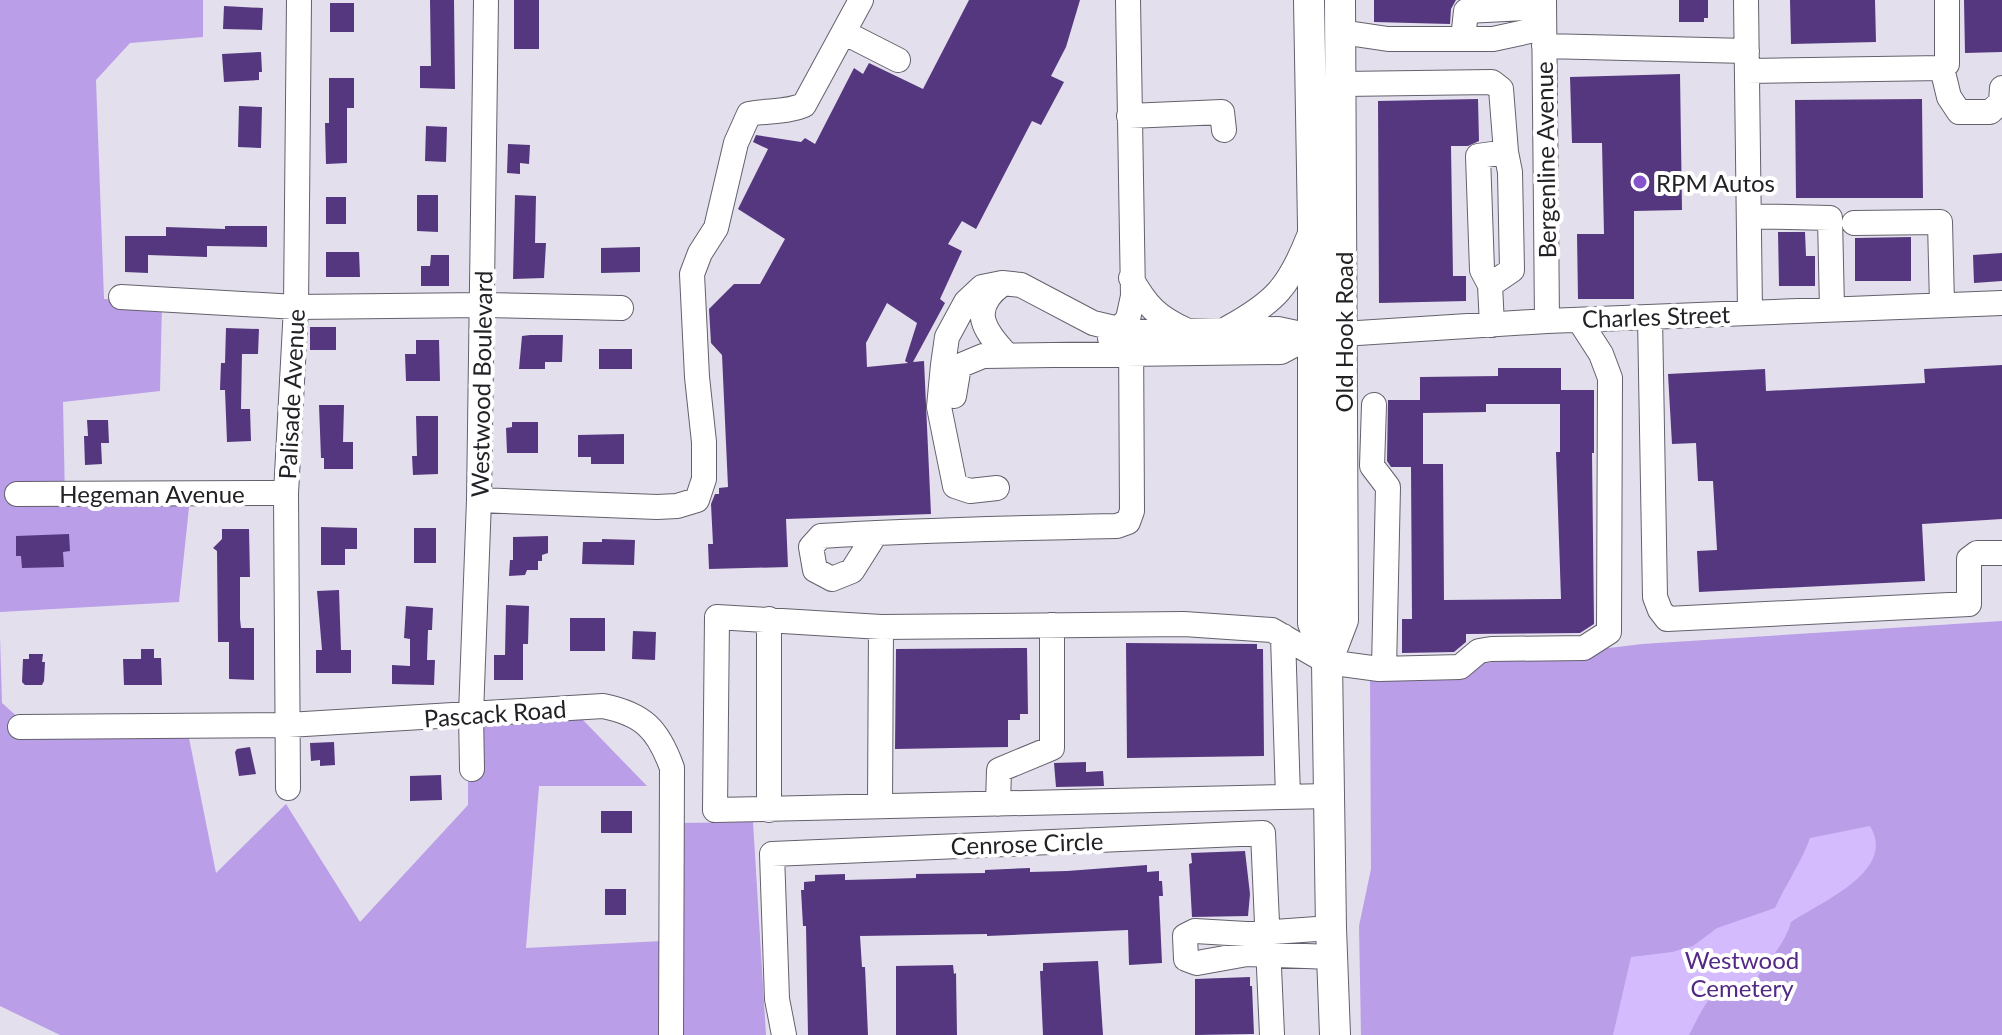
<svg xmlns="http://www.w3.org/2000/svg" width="2002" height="1035" font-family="Lato,sans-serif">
<rect width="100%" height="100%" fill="#e3dfec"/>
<path fill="#ba9ee8" d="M0 0H203V37L130 43 96 80 104 299 162 303 160 391 63 402 65 500 190 498 179 602 0 612Z
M2002 621V1035H1361L1359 926 1371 869 1370 677 1642 644Z
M0 636 2 703 41 738H189L216 873 286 804 360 922 468 805V717L583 720 647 786H539L526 948 681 940 680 823 753 822 766 1035H60L0 1006Z"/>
<path fill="#d3bbfd" d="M1870 826C1898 871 1819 903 1791 922 1785 945 1765 964 1752 985 1710 985 1707 1001 1689 1035H1613L1631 957 1672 952 1693 946 1717 928 1775 908C1786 884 1801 863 1810 838Z"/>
<path fill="#55377f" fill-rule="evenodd" d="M430 0H454L455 89 420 88V66H431Z
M514 0H539V49H514Z
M969 0H1080L1066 47 1051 76 1064 82 1041 125 1032 121 976 229 962 221 948 244 962 251 940 299 945 303 913 362 924 361 931 514 786 519 788 567 709 569 708 544H713L711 504 715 494H719V488L728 487 722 355 711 343 709 309 734 284H760L785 239 738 209 768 149 753 142 756 135 801 142 805 138 815 144 854 68 863 74 869 63 923 89ZM887 303 917 323 905 361 908 363 867 367 866 343Z
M1374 0H1456L1451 9 1450 24 1374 22Z
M1679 0H1708V18H1704V22H1679Z
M1790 0H1875L1876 42 1791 44Z
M1964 0H2002V52L1965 53Z
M330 3H354V32H330Z
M224 6 263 8 262 30 223 29Z
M261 52 262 72H259V80L224 82 222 54Z
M1680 74 1682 210 1634 211V299H1578L1577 234H1604L1602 143H1572L1570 77Z
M329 78H354V108H347V163L326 164 325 123H329Z
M1478 99 1479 141 1468 146H1451L1453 276H1466V301L1379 303 1378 101Z
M1922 99 1923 198H1796L1795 100Z
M239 106 262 107 261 148 238 147Z
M426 126 447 127 446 162 425 161Z
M508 144 530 145 529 164 520 163V174L507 173Z
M417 195H438V232L417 231Z
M515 195 536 196 535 243H546L544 278 513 279Z
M326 197H346V224H326Z
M225 226H267V247L207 246V257L148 255V273L125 272V236H166V227L225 229Z
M1778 232H1805L1806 256H1815V286H1779Z
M1911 237V281H1855V238Z
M640 247V272L601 273V248Z
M326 252H359L360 277H326Z
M2002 253V281L1974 283 1973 255Z
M431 255H449V286H421V266H430Z
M310 327H336V350H310Z
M226 328 259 329 258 354H242L241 409H250L251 441 227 442 225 390H220L221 363H225Z
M530 335H563L562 362H545V369H519L522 336Z
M416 340H439L440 381H406L405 354H416Z
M599 349H632V369H599Z
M2002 365V519L1922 524 1925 581 1699 592 1697 551 1717 550 1713 481H1698L1696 443 1672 444 1668 374 1765 369 1766 391 1925 383 1924 369Z
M1498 368H1561V390H1594V453H1592L1594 624 1580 633 1466 634V642L1454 652 1402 653V619H1412L1411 467H1391L1387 461 1388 400H1420V377L1498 376ZM1486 404H1560V452H1556L1561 599 1444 600 1443 464H1423V413L1486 412Z
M319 405H344L343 442H353V469H324V458H321Z
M416 416H438V474L413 475 412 456H417Z
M87 420H108L109 443H101L102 464 85 465 84 436H88Z
M512 422H538V453H507L506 428 512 427Z
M624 434V464H591V457H578V435Z
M321 527 357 528V549H345V565H321Z
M414 528H436V563H414Z
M222 529H249L250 577H240V619L241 628H254V680L229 679V642H218L217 551 213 548 222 539Z
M69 534 70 551 63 552 64 567 22 568 21 556H16V536Z
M548 536V553L542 555V561H538V570H527L525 575 509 576 510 560H513V537Z
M602 539 635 540 634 565 582 564 583 542H602Z
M339 590 341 650H351V673H316V650H322L317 591Z
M506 605 529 606 528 644H523V680H494V655H505Z
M406 606 433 608 432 630H428L427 660H435L434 685 392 684V665L410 666V639L404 638Z
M570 618H605V651H570Z
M633 631 656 632 655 660 632 659Z
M1126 643 1257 644V649H1263L1264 756 1127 758Z
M1027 648 1028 714H1020V720H1008V747L895 749 896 649Z
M141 649H154V658H161L162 685H124L123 659H141Z
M29 654H43L42 662H45L44 681 42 685H25L22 682 23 659H29Z
M334 742 335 765 320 766V760L311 761 310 743Z
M250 747 256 774 239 776 235 752 237 749Z
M1086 762V772L1103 771 1104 786 1056 787 1054 763Z
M441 775 442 800 410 801V776Z
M601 811H632V833H601Z
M1245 851 1250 894 1248 916 1192 917 1189 864 1192 863 1191 853Z
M1147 865V872L1159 871V881H1162L1163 896H1159L1162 963 1129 965 1128 930 987 936V934L860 936 862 967H865L868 1035H808L806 926H803L801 890H804V882L815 881V875L845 874V880L885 879 916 878V874L985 873V870L1030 868V872L1067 871Z
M605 889H626V915H605Z
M1098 961 1103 1035H1043L1040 971H1043V963Z
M953 965 954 974 956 973 957 1035H896V966Z
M1250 977V986H1252L1254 1034 1195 1035V979Z"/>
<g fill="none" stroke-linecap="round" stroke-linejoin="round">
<defs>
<path id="minor" d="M1544 0 1547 321
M1746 0 1750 312
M1341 32 1388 39H1493L1544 28
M845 33 898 60
M1463 39 1466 11 1544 7
M1544 46 1747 51
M1942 68 1949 97 1959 112H1990L2001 102 2002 88
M1747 71 1942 68 1947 64V0
M1342 84 1492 82 1501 89 1506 152 1478 156 1482 270 1490 285 1492 325
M1129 116 1222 112 1224 130
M1749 216 1830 218 1832 309
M1854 223 1940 222 1942 304
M1131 278C1146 305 1157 317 1186 330
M1001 285C969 309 984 331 1007 355
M1490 285 1512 270 1510 172 1506 152
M121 297 296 307 482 305 621 308
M1650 317 1655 597 1660 610 1667 619 1969 604V559L1977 553H2002
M1228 328C1275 302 1289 287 1309 236
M1110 338 1128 319 1133 296 1128 0
M954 396 959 366 983 356 1281 352 1311 336
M1374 405 1372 466 1388 487 1384 669
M955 486 939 407 943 365 947 337 966 302 982 287 1002 283 1021 285 1093 323 1131 332 1278 329 1311 336 1547 321 2002 303
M955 486 970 491 997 488
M17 494 286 493
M479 500 657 507 677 506 697 500 704 479V442L697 377 692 274 700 253 716 228 736 143 749 114C768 110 786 113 804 105L861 0
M876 533 852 571 832 579 815 570 811 547 821 536C920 530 1018 528 1117 526L1128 522 1132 511 1131 332
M1283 636 1288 797
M20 727 288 725 603 706C643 714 658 729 672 768L671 1035
M472 769 471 714 479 500 486 0
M288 788 286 493 296 307 299 0
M1329 796 715 810 717 617 881 627 1184 624 1272 630 1327 662 1379 669 1460 667 1479 651 1491 649 1584 648 1609 632 1610 378 1601 354 1579 320
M998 804 999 770 1052 748V625
M880 806 881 627
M769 810V619
M1331 928 1246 934 1195 931 1185 936 1186 959 1197 963 1247 954 1333 957
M784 1035 777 999 772 854 1263 833 1272 1035"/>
<path id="major" d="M1309 0 1313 226V623L1327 662 1331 928 1335 1035
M1327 662 1343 620 1340 0"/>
</defs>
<use href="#minor" stroke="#64616c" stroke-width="26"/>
<use href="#major" stroke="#64616c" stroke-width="32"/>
<use href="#minor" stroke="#fff" stroke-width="24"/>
<use href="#major" stroke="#fff" stroke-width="30"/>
</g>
<circle fill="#8753cb" stroke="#fff" stroke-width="3" cx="1640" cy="182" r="8"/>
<g text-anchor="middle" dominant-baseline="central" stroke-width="8" stroke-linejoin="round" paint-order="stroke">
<g font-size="24" fill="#232126" stroke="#fff">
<text transform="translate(1545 160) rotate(-91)">Bergenline Avenue</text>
<text transform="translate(1656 316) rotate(-2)">Charles Street</text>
<text transform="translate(1343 332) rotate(-90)">Old Hook Road</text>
<text transform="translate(481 384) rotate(-89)">Westwood Boulevard</text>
<text transform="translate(291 394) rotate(-87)">Palisade Avenue</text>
<text x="152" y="493">Hegeman Avenue</text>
<text transform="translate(495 713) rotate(-4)">Pascack Road</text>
<text transform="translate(1027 843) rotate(-2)">Cenrose Circle</text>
</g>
<g font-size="24" fill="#232126" stroke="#fff" text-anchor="start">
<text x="1656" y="182">RPM Autos</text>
</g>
<g font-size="24" fill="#532986" stroke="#fff">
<text x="1742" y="959">Westwood<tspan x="1742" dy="28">Cemetery</tspan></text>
</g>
</g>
</svg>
